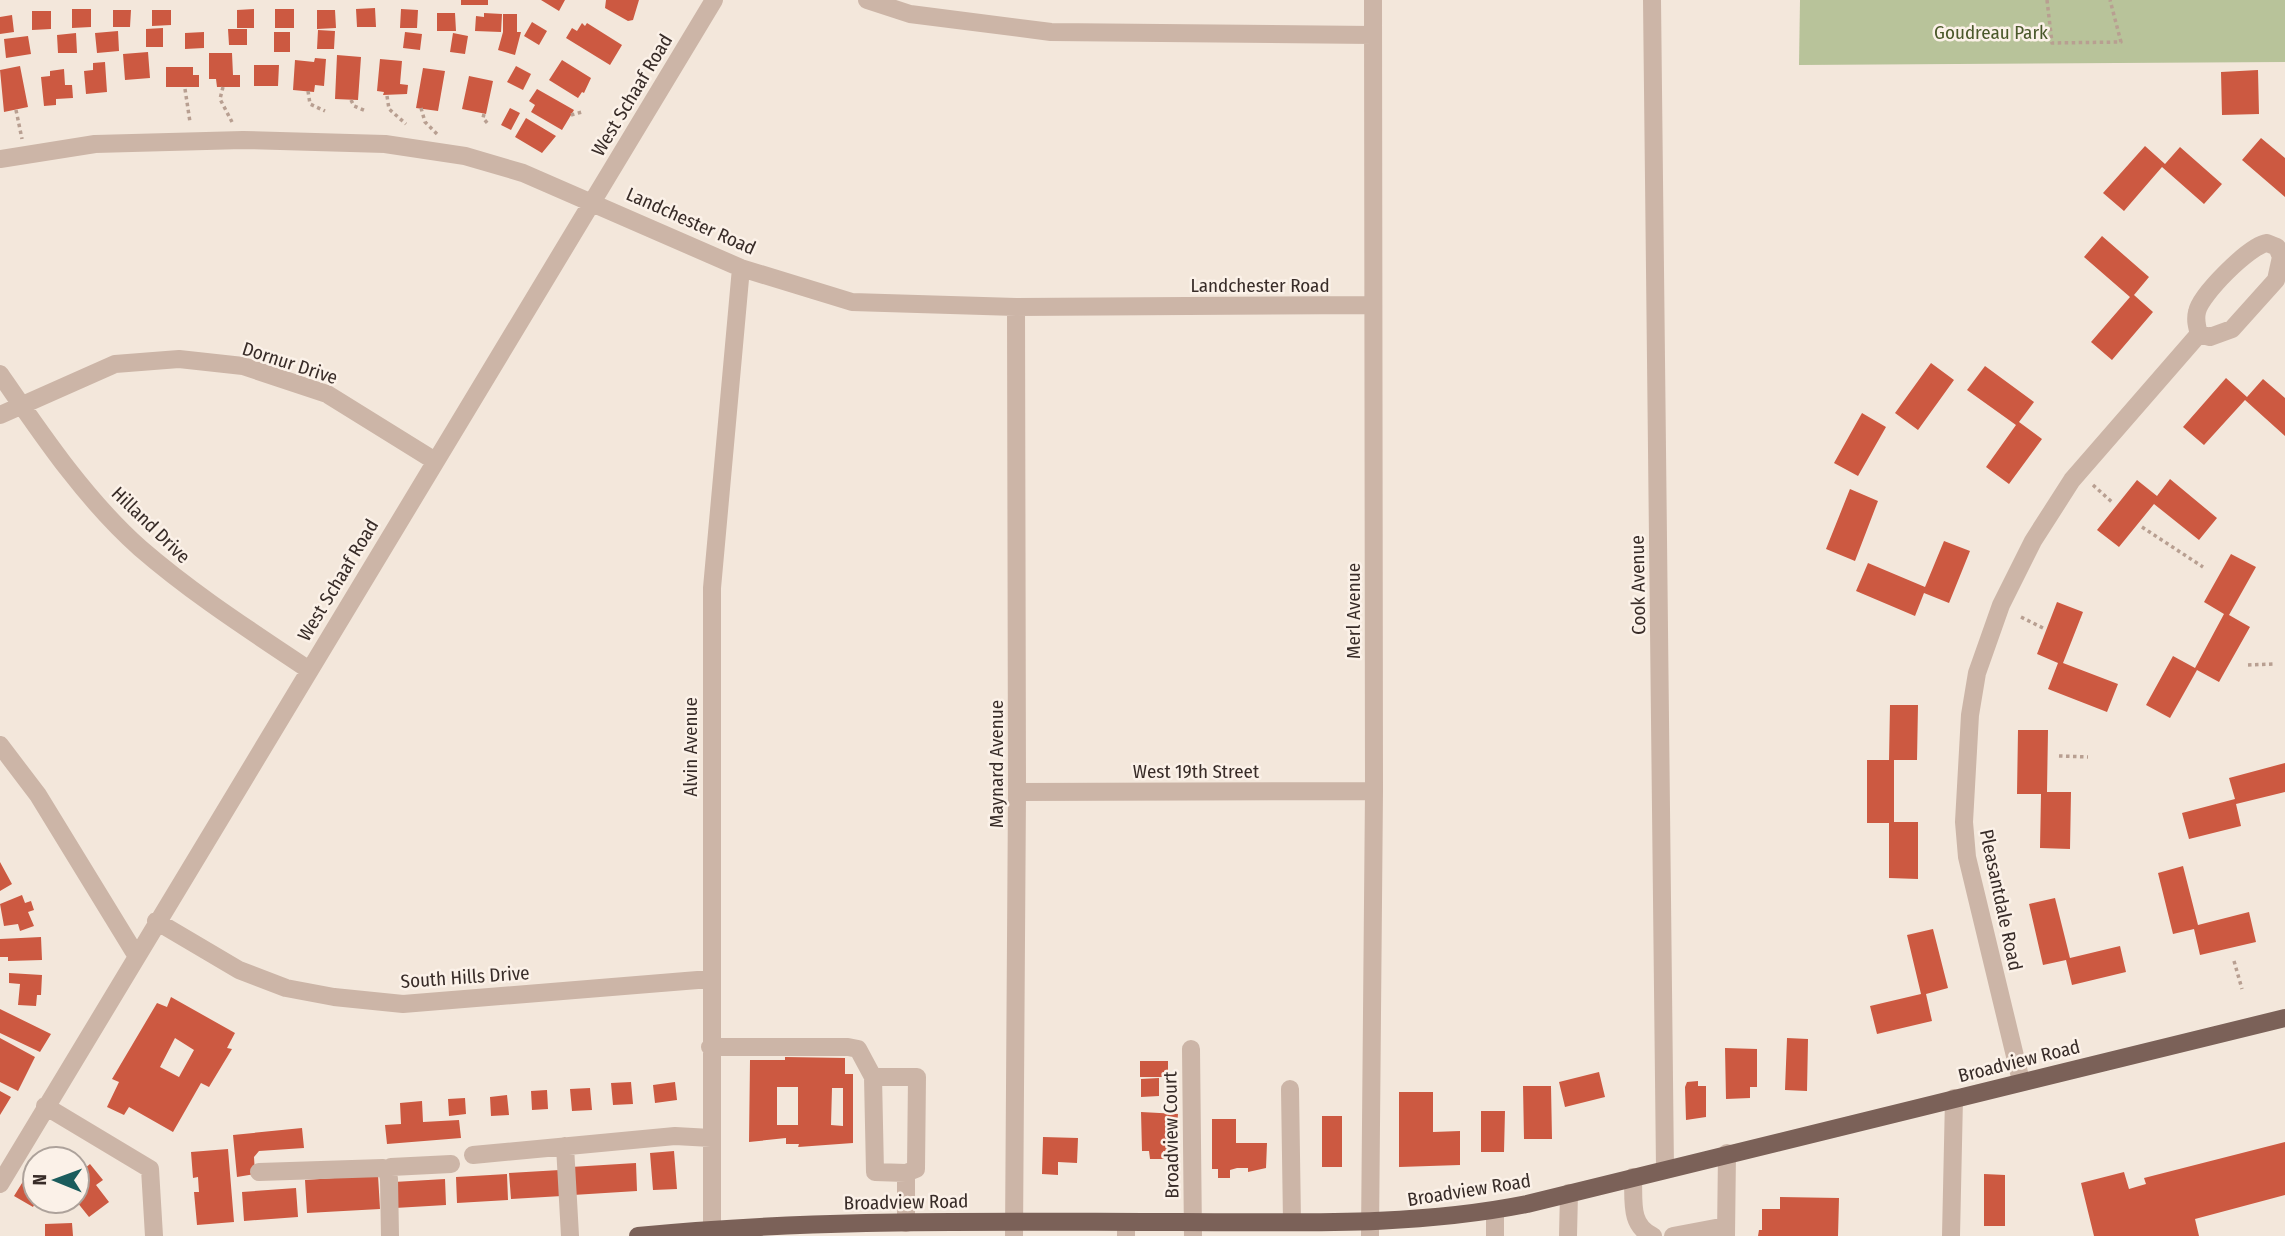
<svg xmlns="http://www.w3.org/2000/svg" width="2285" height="1236" font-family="'Fira Sans Condensed',sans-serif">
<rect width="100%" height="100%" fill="#f3e7db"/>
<path fill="#b8c39a" d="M1800 0H2285V62L1799 65Z"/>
<path fill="#cc5941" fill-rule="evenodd" d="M461 0H488V5H461Z
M541 0H565L559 11Z
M606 0H639L633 20 628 21 605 8Z
M375 8 376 27H357L356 9Z
M72 9H91V27L72 28Z
M254 9V28H237V10Z
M275 9H294V28H275Z
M401 9 418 10 417 28H400Z
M113 10H131L130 27H113Z
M152 10H171V25L152 26Z
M317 10H335L336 28 317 29Z
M32 11H51V29L32 30Z
M437 13H455L456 31H437Z
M484 13 502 14 501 32 475 31 476 16 484 17Z
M503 14H517V32H521L515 55 498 50 503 32Z
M12 15 14 32 0 34V17Z
M532 22 547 31 539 45 524 36Z
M582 23 585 26 587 23 622 45 610 65 566 38 572 28 577 31Z
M163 28V47H146V29Z
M228 29H247V45H229Z
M318 30 335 31 334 49H317Z
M118 31 119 51 97 53 95 33Z
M204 32V48L185 49V33Z
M274 32H290V52H274Z
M405 32 422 34 420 50 403 48Z
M76 33 77 53H58L57 35Z
M453 33 468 36 465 54 450 52Z
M28 36 31 54 6 58 4 39Z
M148 52 150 78 125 80 123 54Z
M209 53H232L233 75H240V87H217L216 79H209Z
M337 55 361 57 358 100 335 99Z
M315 58 326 59 324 86 315 85 314 92 293 90 295 60 314 62Z
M380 59 402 61 400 84 408 85 407 94 383 95 384 92 377 91Z
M562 60 591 78 584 93 582 92 578 98 549 80Z
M105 62 107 92 86 94 84 71 93 70V63Z
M254 65H279L278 86H254Z
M20 66 28 107 4 112 0 70Z
M516 66 531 74 523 90 507 82Z
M166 67H193V75H199V87H166Z
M423 68 445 71 438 111 416 108Z
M64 69 65 85H72L73 98 56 99V105L44 106 41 77 50 76V71Z
M2258 70 2259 114 2222 115 2221 72Z
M469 76 493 81 486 114 462 109Z
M537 89 574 110 562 130 531 112 535 105 529 101Z
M510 108 520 113 511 130 501 125Z
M526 118 556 136 542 153 515 137Z
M2261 138 2285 158V197L2242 160Z
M2145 146 2165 164 2180 147 2222 184 2204 204 2162 167 2124 211 2103 193Z
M2102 236 2149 277 2134 295 2153 312 2112 360 2091 342 2130 297 2084 257Z
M1931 363 1954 380 1918 430 1895 413Z
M1985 366 2034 402 2019 422 2042 439 2009 484 1986 467 2016 425 1967 390Z
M2226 378 2247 397 2263 379 2285 398V436L2245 400 2204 445 2183 427Z
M1862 413 1886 427 1858 476 1834 463Z
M2170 479 2217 518 2199 540 2154 504 2119 547 2097 530 2137 480 2157 496Z
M1850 489 1878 501 1855 561 1826 549Z
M1944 541 1970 551 1949 603 1924 593 1915 616 1856 591 1868 563 1925 587Z
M2231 554 2256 567 2229 615 2250 627 2219 682 2197 670 2170 718 2146 705 2173 656 2195 668 2224 614 2204 602Z
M2057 602 2083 612 2063 663 2118 684 2107 712 2048 689 2058 663 2037 654Z
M1890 705H1918L1917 760H1894V822H1918V879L1889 878V823H1867V760H1889Z
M2018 730H2048L2047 792H2071L2070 849 2040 848 2041 794H2017Z
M2285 763V792L2236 804 2241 826 2189 839 2182 813 2235 799 2229 778Z
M0 862 12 884 0 891Z
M2183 866 2198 925 2249 912 2256 942 2200 955 2194 929 2173 934 2158 873Z
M22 895 25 903 31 901 34 910 28 912 34 926 20 931 18 924 4 926 0 904Z
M2055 898 2070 958 2120 946 2126 972 2072 985 2066 960 2043 965 2029 904Z
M1933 929 1948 988 1926 994 1932 1021 1877 1034 1870 1006 1921 994 1907 935Z
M41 937 42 960 8 961V957H0V939Z
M9 973 42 975 41 995H37L36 1006 18 1005 20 984 9 983Z
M171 997 235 1033 227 1048 232 1049 209 1087 201 1083 173 1132 129 1107 124 1115 107 1107 119 1082 112 1079 157 1003 167 1007ZM175 1038 194 1050 179 1077 160 1067Z
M0 1009 51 1034 40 1052 0 1033Z
M0 1038 35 1057 18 1091 0 1082Z
M1787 1038 1808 1039 1807 1091 1785 1090Z
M1725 1048 1757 1049V1087H1750V1098L1726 1099Z
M785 1057 845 1058V1074H853V1143L798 1147 799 1144H786V1138L749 1142 750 1060H785ZM777 1087H798V1125H777ZM832 1088H843V1126L831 1125Z
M1140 1061H1168V1077H1140Z
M1599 1072 1605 1097 1565 1107 1559 1082Z
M1159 1078V1096L1141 1097V1079Z
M1698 1081V1086H1706V1117L1686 1120 1685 1087 1687 1082Z
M631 1082 633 1104 613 1105 611 1083Z
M675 1082 677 1100 655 1103 653 1085Z
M1523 1086H1551L1552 1139H1524Z
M590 1088 592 1110 572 1111 570 1089Z
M547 1090 548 1109 532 1110 531 1091Z
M0 1091 11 1097 0 1115Z
M1399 1092H1433V1132L1460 1131V1165L1399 1167Z
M507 1095 509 1115 491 1116 490 1097Z
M465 1098 466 1114 449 1116 448 1099Z
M422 1101 423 1122 459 1120 461 1138 387 1144 385 1125 401 1124 400 1103Z
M1481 1111H1505L1504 1152H1481Z
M1141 1112 1178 1114 1176 1140H1171V1151H1163L1164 1159H1150L1149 1151H1142Z
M1322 1116H1342V1167H1322Z
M1212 1119H1236V1143H1267L1266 1168 1248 1172V1168H1237L1230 1170V1178H1218V1169H1212Z
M302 1128 304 1148 259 1151 254 1157 255 1174 237 1177 233 1135Z
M1043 1137 1078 1138 1077 1163 1058 1162V1175L1042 1174Z
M2285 1142V1195L2195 1219 2199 1236H2094L2081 1183 2124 1172 2129 1189 2146 1184 2144 1178Z
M228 1149 234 1222 197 1225 194 1192H199L198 1177 193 1178 191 1152Z
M674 1151 677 1189 653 1190 650 1153Z
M77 1160 84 1169 90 1164 103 1180 96 1185 109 1202 89 1217 77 1202Z
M636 1163 637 1191 573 1195 571 1167Z
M560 1170 562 1196 511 1199 509 1173Z
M507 1174 508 1200 457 1203 456 1177Z
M1984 1174 2005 1175V1226H1984Z
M27 1175 35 1180 36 1201 33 1207 14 1196Z
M378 1175 380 1209 307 1213 305 1180Z
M445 1179 446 1205 395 1208 394 1182Z
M296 1188 298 1217 244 1221 242 1192Z
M1780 1197 1839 1198 1838 1236H1758L1759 1230H1762V1209H1780Z
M72 1223 73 1236H45V1224Z"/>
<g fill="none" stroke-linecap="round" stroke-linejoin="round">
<path stroke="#b89f91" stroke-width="3.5" stroke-dasharray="3.5 3.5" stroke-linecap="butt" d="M2047 0 2052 43 2121 42 2110 0
M223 87 220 99 232 122
M185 89 190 122
M308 91 310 104 325 111
M387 96 389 109 406 124
M351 100 354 106 366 111
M421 108 425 122 437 134
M16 110 22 139
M484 114 483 118 489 125
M571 115 582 112
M2093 485 2113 503
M2142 527 2203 567
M2021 617 2043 628
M2248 665 2275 664
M2059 756 2088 757
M2234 961 2242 989"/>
<path stroke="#ccb5a7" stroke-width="18" d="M867 0 910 14 1051 32 1373 35
M1652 0 1665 1169
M0 159 95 144 243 140 385 144 465 156 523 173 741 268 852 302 1016 307 1373 305
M2267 243 2277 247 2281 257 2276 280 2232 329 2210 337 2199 334C2197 327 2195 320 2197 312 2200 295 2250 245 2267 243Z
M0 374C42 435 85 499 140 548 193 594 251 631 309 670
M0 415 115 364 179 359 243 366 327 394 435 461
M0 745 38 795 136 955
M1017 792 1374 791
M156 921 239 970 286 988 334 997 403 1004 710 979
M710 1047H848L858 1049 873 1077 875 1172 906 1173
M1191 1049 1193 1236
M873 1077H917L916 1169 906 1173V1223
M2021 1081 1967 857 1964 822 1970 715 1977 673 2001 605 2033 541 2072 480 2199 334
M1290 1089 1292 1222
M45 1106 150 1169 154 1236
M565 1146 570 1236
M473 1155 675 1136 711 1138
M387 1170 391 1167 451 1164
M259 1172 383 1168 387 1170 389 1179 390 1236
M1633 1177C1634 1200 1629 1226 1653 1236
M0 1184 714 0
M712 1229V588L741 268
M1014 1236 1017 792 1016 307
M1126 1236V1222
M1370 1236 1374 791 1373 0
M1495 1236V1210
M1568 1236 1569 1193
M1673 1236 1726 1226
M1726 1236 1727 1153
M1951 1236 1954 1098"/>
<path stroke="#7b6158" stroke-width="18" d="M638 1236C817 1218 998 1222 1178 1222 1296 1222 1412 1227 1527 1204L2285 1018"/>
</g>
<g text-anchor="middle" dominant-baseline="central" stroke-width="5" stroke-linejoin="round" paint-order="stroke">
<g font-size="19" fill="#4a582a" stroke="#fbf1e8">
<text x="1991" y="32">Goudreau Park</text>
</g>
<g font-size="19" fill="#382c28" stroke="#fbf1e8">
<text transform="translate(632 95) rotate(-59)">West Schaaf Road</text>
<text transform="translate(691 221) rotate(24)">Landchester Road</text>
<text x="1260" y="285">Landchester Road</text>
<text transform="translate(290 363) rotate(18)">Dornur Drive</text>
<text transform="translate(151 525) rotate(44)">Hilland Drive</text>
<text transform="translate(338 580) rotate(-59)">West Schaaf Road</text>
<text transform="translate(1638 585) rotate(-91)">Cook Avenue</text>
<text transform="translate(1353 611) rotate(-90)">Merl Avenue</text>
<text transform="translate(690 747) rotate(-90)">Alvin Avenue</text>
<text transform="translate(996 764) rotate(-90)">Maynard Avenue</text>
<text x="1196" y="771">West 19th Street</text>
<text transform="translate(2001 900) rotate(78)">Pleasantdale Road</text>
<text transform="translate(465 977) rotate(-4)">South Hills Drive</text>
<text transform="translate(2019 1061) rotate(-14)">Broadview Road</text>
<text transform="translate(1171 1135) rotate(-91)">Broadview Court</text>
<text transform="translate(1469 1190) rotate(-9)">Broadview Road</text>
<text transform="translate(906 1202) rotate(-1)">Broadview Road</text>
</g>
</g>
<g transform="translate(56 1180) rotate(271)"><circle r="33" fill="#fbf1e8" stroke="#ada29b" stroke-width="2"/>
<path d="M0-5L12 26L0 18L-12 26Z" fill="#1b5c5c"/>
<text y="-10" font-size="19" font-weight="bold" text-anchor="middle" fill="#382c28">N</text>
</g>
</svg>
